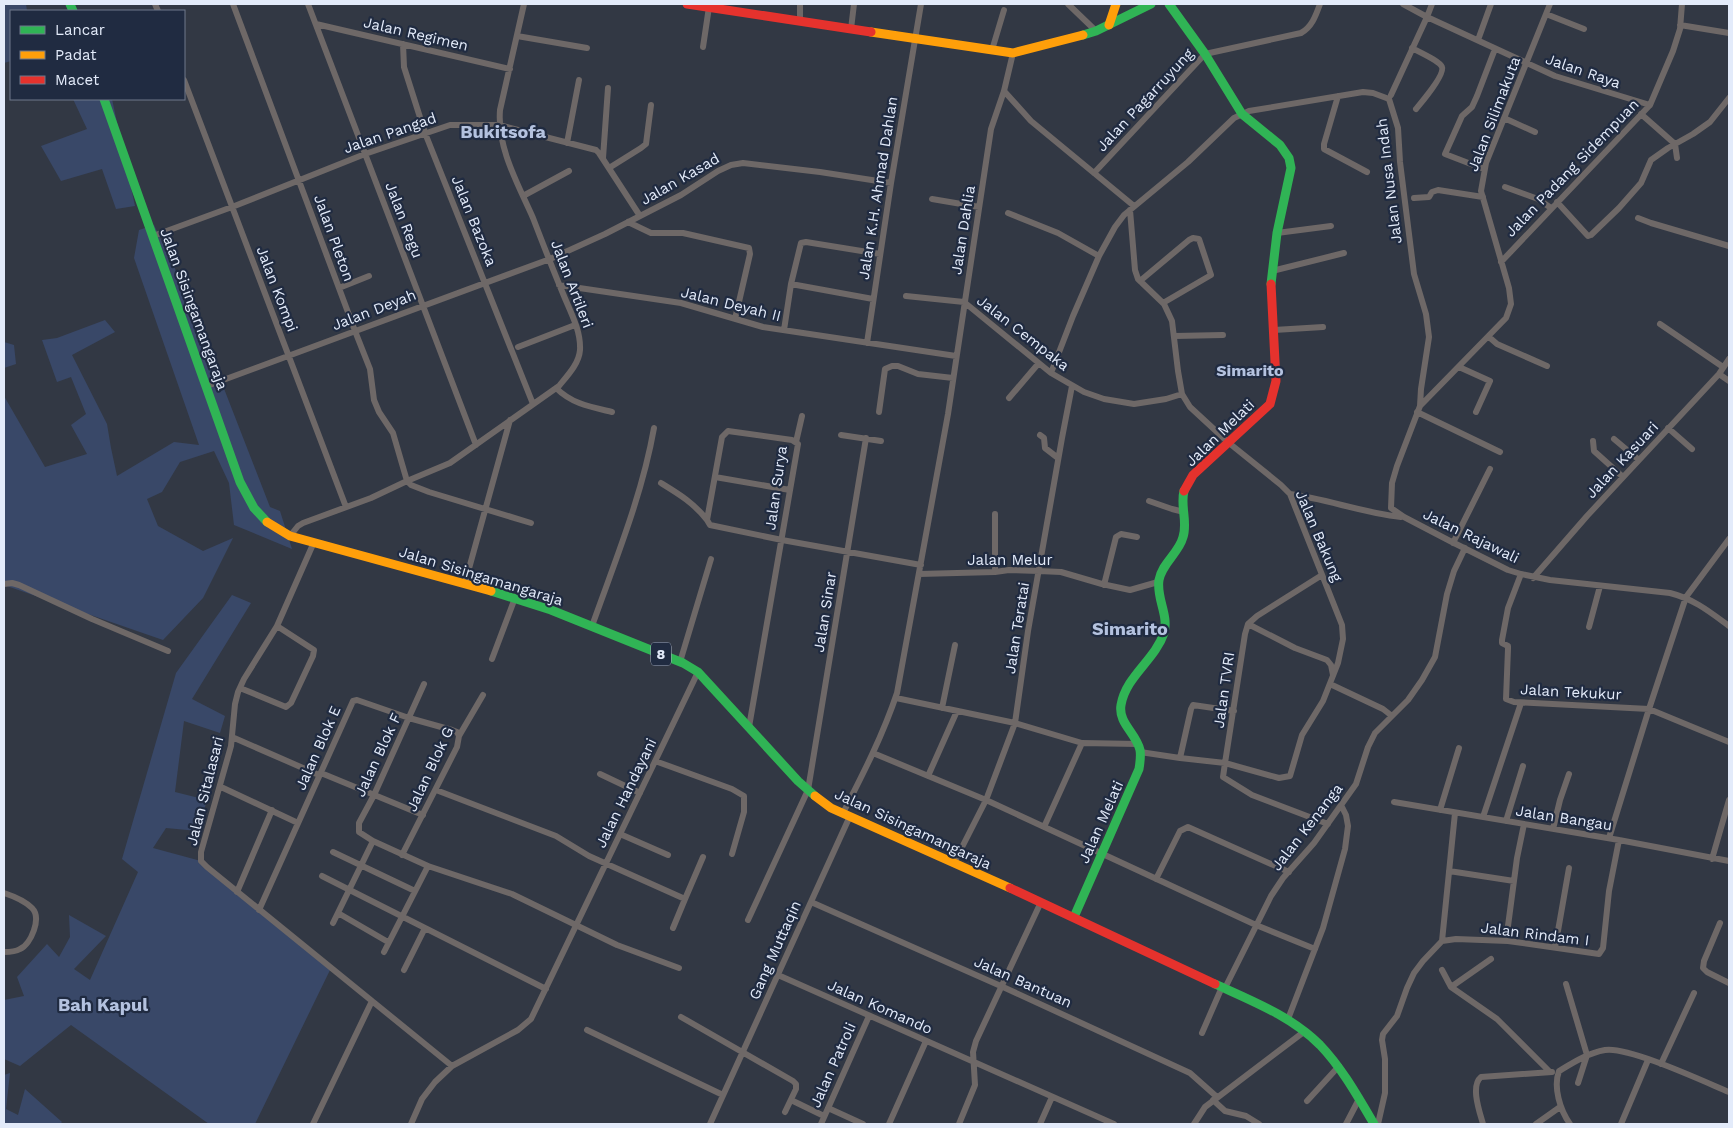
<svg xmlns="http://www.w3.org/2000/svg" width="1733" height="1128" font-family="'Work Sans',sans-serif">
<rect width="100%" height="100%" fill="#323844"/>
<path fill="#394868" d="M4 4H26L27 11H11V61L4 63Z
M73 99H112L135 206 116 209 102 169 61 181 41 146 87 129Z
M154 225 188 296 270 507 280 511 292 549 234 525 229 483 214 451 180 462 162 492 147 499 158 526 203 551 233 538 203 598 163 640 4 585V396L45 467 87 454 71 425 86 414 71 377 57 382 42 340 57 338 105 320 115 332 72 355 107 424 111 448 117 476 174 442 199 445 134 258 139 230Z
M4 342 14 345 16 364 4 368Z
M232 595 251 603 192 699 225 716 220 733 184 721 175 792 207 800 198 831 166 828 153 848 201 861 331 968 255 1124H209L71 1025 20 1066 4 1059V1000L24 996 17 977 47 944 59 957 70 937 69 915 106 936 74 969 90 980 138 872 122 859 176 673Z
M10 1073 6 1109 18 1115 25 1089 62 1122 60 1124H4V1075Z"/>
<g fill="none" stroke-linecap="round" stroke-linejoin="round">
<path stroke="#6e6867" stroke-width="6" d="M155 4 158 11
M233 4 355 331 370 369 374 400 379 412 393 433 407 481 411 485 429 492 531 523
M308 4 476 445
M1068 4 1096 31
M1403 4 1427 17 1555 76 1650 105
M1550 4 1486 163 1481 191 1509 288 1511 304 1506 318 1420 406 1397 466 1392 483 1391 508 1404 517 1450 541 1508 570 1521 574 1550 580 1670 593C1694 599 1710 612 1729 626
M1546 14 1584 29
M800 22V4
M316 24 510 69
M1680 25 1729 33
M851 29 854 4
M517 36 587 48
M1478 40 1491 4
M403 44 404 67 425 133 533 404
M703 47 709 7
M1412 48C1419 52 1440 61 1442 67 1445 75 1421 103 1416 109
M992 50 1004 10
M184 80 346 507
M1004 91 1031 121 1134 206
M1391 95 1427 17 1432 4
M1338 96 1324 144V149L1367 172
M1641 114 1675 144 1677 158
M1504 118 1535 132
M567 143 579 80
M603 158 608 88
M609 168 641 148 646 144 651 105
M1484 169 1445 154 1462 116 1472 107 1477 96 1495 49
M1094 173 1205 54 1301 33C1312 27 1316 15 1320 4
M1505 187 1538 199 1551 208
M523 196 569 171
M1414 198 1429 197 1432 192 1438 190 1483 197
M932 199 979 207
M1557 202 1588 236 1591 235 1619 208 1641 183 1651 160 1668 148 1693 134 1710 122 1729 98
M1130 210 1135 270 1138 279 1164 304 1172 321 1178 371 1182 394 1190 407 1229 443 1281 485 1290 494 1342 625 1343 639 1338 663 1323 701 1302 735 1290 776 1279 778 1225 763 1223 777 1252 795 1328 824
M1008 213 1058 233 1099 256
M1638 218 1651 223 1729 246
M628 222 651 233H683L749 248 750 254 735 319
M1277 233 1331 226
M153 236 232 207 365 154 450 125H499L596 150 599 153 640 216
M1501 262 1650 105 1673 51 1680 29 1682 4
M1272 271 1344 253
M1140 281 1189 240 1193 238 1199 239 1211 275 1163 303
M791 284 873 299
M559 285 681 303 763 327 956 356
M339 288 369 276
M906 296 964 302 1051 373 1084 392 1104 399 1134 404 1166 399 1182 394
M1660 324 1723 367
M784 330 791 284 801 243 806 242 880 254
M1274 330 1323 327
M1175 336 1223 335
M1489 337 1497 344 1547 366
M867 343 891 183 921 4
M518 347 575 325
M1459 367 1490 381 1476 412
M1051 373 1073 316 1099 256 1115 227 1124 215 1188 162 1234 118 1249 111 1363 92 1373 93 1389 99 1398 128 1400 162 1414 274 1426 314 1429 337 1421 389 1420 406
M1719 374 1729 381
M207 386 550 259 605 234 681 195 718 171 731 165 743 163 820 172 891 183
M556 388C572 404 591 407 612 412
M1009 398 1038 364
M879 412 885 369 892 366H898L918 374 953 378
M1417 412 1500 452
M1668 428 1692 449
M841 435 881 441
M1040 435 1044 438 1045 448 1058 458
M1614 439 1639 460
M1593 441 1594 451 1623 477
M796 442 802 416
M715 477 790 490
M661 483C679 494 694 503 707 520
M1290 494C1327 499 1363 513 1401 517
M1149 501 1172 509 1184 512
M995 514V572
M290 536 298 526 303 523 371 498 407 481 450 463 559 386C567 376 579 364 580 350 581 331 571 313 564 296 553 270 543 244 533 218 518 184 497 148 500 110L524 4
M314 542 277 626 244 679 238 692 235 704 231 746 201 852V861L207 867 452 1066
M1453 543 1490 469
M919 574 995 572 1009 570 1039 571 1061 572 1102 584 1130 590 1158 582
M1521 574 1508 608 1502 640V643L1508 646V649L1506 699 1514 702 1649 709 1729 742
M1533 578 1587 516 1719 374 1729 359
M465 583 510 420
M4 584 12 583 19 585 92 619 168 651
M1104 585 1116 537 1121 534 1137 537
M1248 624 1295 648 1327 660 1331 665 1333 675
M592 626C615 561 642 496 654 428
M1589 627 1600 586
M492 659 515 598
M680 662 711 559
M424 684 374 795 359 823V832L373 841 428 866 512 894 617 945 679 968
M1330 684 1383 709 1392 716
M240 688 286 707 291 703 313 656 314 650 277 626
M896 698 1015 723 1082 743 1138 744
M942 708 955 645
M749 727C765 633 782 539 798 444L792 440 728 431 722 437 707 520 710 525 782 540 921 565
M232 737 319 775
M1140 752 1180 758 1225 763 1245 634 1248 624 1257 616 1322 575
M873 753 986 800 1256 925 1315 949
M1180 758 1191 709 1193 705 1234 711
M655 761 732 789 744 796V812L732 854
M321 773 423 815
M600 774 640 793
M928 776 957 711
M221 787 298 823
M436 790 556 836 589 856 685 899 703 857
M1394 802 1619 840 1729 861
M1440 810 1459 748
M843 813C863 774 883 735 897 693L948 414 991 129 1004 91 1013 53
M1483 817 1521 703
M1506 821 1523 766
M1044 827 1082 743
M1553 829 1560 800 1569 774
M620 834 668 855
M1609 838 1649 709 1686 597 1729 539
M333 852 415 891
M402 855 457 747 459 736 483 695
M1712 859 1729 800
M954 863 986 800 1015 723 1028 631 1062 438 1072 386
M1449 871 1514 881
M322 876 546 989
M1156 879 1180 831 1188 827 1289 872
M237 892 272 810
M4 893C13 896 25 901 32 908 42 918 31 944 20 949 15 952 9 952 4 952
M811 902 1003 987 1190 1073 1217 1097
M259 910 353 701 357 700 409 718 452 730 457 732 459 736
M338 913 388 942
M748 920 808 790 866 438
M333 923 373 841
M1720 923 1704 961 1703 968 1707 972 1729 983
M673 928 685 899
M1442 941 1456 939 1508 941 1599 954 1603 948 1609 891 1619 840
M1442 941 1455 813
M1506 941 1517 858 1524 824
M1555 948 1569 868
M384 952 428 866
M404 970 425 928
M1442 970 1451 987 1497 1019 1550 1072
M778 975 1114 1124
M1566 984 1587 1055 1578 1083
M1451 987 1491 959
M1225 988 1271 896 1283 878 1314 843 1356 784 1368 747 1375 733 1408 700 1422 680 1435 657 1447 594 1454 571 1465 548
M681 1017 793 1081 796 1084V1089L785 1112
M1288 1019 1323 928 1345 849 1348 826 1346 815 1341 805
M587 1030 723 1095
M1202 1033 1222 987
M1661 1064 1694 993
M791 1100 824 1116
M1213 1100 1225 1111 1246 1116 1259 1124
M1307 1101 1339 1066
M828 1108 863 1124
M313 1124 372 1001
M411 1124 422 1099 435 1082 452 1066 518 1030 531 1019 698 672
M710 1124 850 816
M821 1124 869 1016
M889 1124 926 1041
M959 1124 975 1085 973 1052 976 1041 1041 902
M1040 1124 1052 1097
M1194 1124 1205 1107 1305 1031
M1346 1124 1359 1099
M1378 1124 1385 1093V1059L1382 1040 1383 1034 1397 1016 1407 988 1414 973 1423 961 1442 941
M1483 1124C1480 1113 1470 1086 1481 1077L1552 1072
M1536 1124 1560 1107
M1570 1124C1560 1110 1553 1087 1559 1071 1574 1062 1588 1053 1605 1050 1628 1046 1705 1082 1729 1092
M1621 1124 1648 1060"/>
<path stroke="#30b455" stroke-width="9" d="M70 4 73 11
M1169 4 1205 54 1242 114 1280 145 1289 158 1291 168 1277 233 1271 284
M1083 35 1096 31 1151 4
M104 99 240 482 254 508 267 522
M491 591 551 610 683 663 698 672 798 781 815 796
M1074 917 1139 769C1140 763 1141 756 1140 750 1136 733 1118 723 1121 705 1126 676 1155 660 1164 633 1169 615 1156 598 1159 580 1162 563 1179 553 1183 537 1188 522 1180 506 1184 491
M1215 984C1252 1001 1291 1016 1320 1045 1342 1068 1358 1097 1374 1124"/>
<path stroke="#ff9f0a" stroke-width="9" d="M1109 25 1116 4
M871 32 1013 53 1083 35
M267 522 290 536 491 591
M815 796 831 808 1010 888"/>
<path stroke="#e5322d" stroke-width="9" d="M687 4 871 32
M1184 491 1193 475 1270 404 1276 381 1271 284
M1010 888 1215 984"/>
</g>
<g text-anchor="middle" dominant-baseline="central" stroke-width="4.5" stroke-linejoin="round" paint-order="stroke">
<rect fill="#202b41" stroke="#a8b1c2" stroke-width="1" x="651" y="642.5" width="20" height="23" rx="4"/>
<g font-size="14" font-weight="bold" fill="#e3ebfa">
<text x="661" y="654">8</text>
</g>
<g font-size="15" fill="#e3ebfa" stroke="#202b41">
<text transform="translate(416 34) rotate(13)">Jalan Regimen</text>
<text transform="translate(1583 71) rotate(19)">Jalan Raya</text>
<text transform="translate(1145 100) rotate(-47)">Jalan Pagarruyung</text>
<text transform="translate(1494 114) rotate(-69)">Jalan Silimakuta</text>
<text transform="translate(390 133) rotate(-19)">Jalan Pangad</text>
<text transform="translate(1572 168) rotate(-46)">Jalan Padang Sidempuan</text>
<text transform="translate(680 179) rotate(-30)">Jalan Kasad</text>
<text transform="translate(1389 181) rotate(-97)">Jalan Nusa Indah</text>
<text transform="translate(878 188) rotate(-81)">Jalan K.H. Ahmad Dahlan</text>
<text transform="translate(404 220) rotate(69)">Jalan Regu</text>
<text transform="translate(474 221) rotate(68)">Jalan Bazoka</text>
<text transform="translate(963 230) rotate(-81)">Jalan Dahlia</text>
<text transform="translate(334 238) rotate(70)">Jalan Pleton</text>
<text transform="translate(572 284) rotate(69)">Jalan Artileri</text>
<text transform="translate(277 289) rotate(69)">Jalan Kompi</text>
<text transform="translate(731 304) rotate(14)">Jalan Deyah II</text>
<text transform="translate(194 309) rotate(70)">Jalan Sisingamangaraja</text>
<text transform="translate(374 310) rotate(-21)">Jalan Deyah</text>
<text transform="translate(1023 333) rotate(38)">Jalan Cempaka</text>
<text transform="translate(1220 433) rotate(-44)">Jalan Melati</text>
<text transform="translate(1622 460) rotate(-47)">Jalan Kasuari</text>
<text transform="translate(776 488) rotate(-82)">Jalan Surya</text>
<text transform="translate(1319 536) rotate(67)">Jalan Bakung</text>
<text transform="translate(1471 536) rotate(26)">Jalan Rajawali</text>
<text x="1010" y="560">Jalan Melur</text>
<text transform="translate(481 576) rotate(17)">Jalan Sisingamangaraja</text>
<text transform="translate(825 612) rotate(-81)">Jalan Sinar</text>
<text transform="translate(1017 628) rotate(-81)">Jalan Teratai</text>
<text transform="translate(1224 690) rotate(-82)">Jalan TVRI</text>
<text transform="translate(1571 692) rotate(3)">Jalan Tekukur</text>
<text transform="translate(318 748) rotate(-66)">Jalan Blok E</text>
<text transform="translate(378 755) rotate(-65)">Jalan Blok F</text>
<text transform="translate(430 769) rotate(-65)">Jalan Blok G</text>
<text transform="translate(205 791) rotate(-76)">Jalan Sitalasari</text>
<text transform="translate(626 793) rotate(-64)">Jalan Handayani</text>
<text transform="translate(1564 818) rotate(9)">Jalan Bangau</text>
<text transform="translate(1101 822) rotate(-66)">Jalan Melati</text>
<text transform="translate(1307 827) rotate(-52)">Jalan Kenanga</text>
<text transform="translate(913 829) rotate(25)">Jalan Sisingamangaraja</text>
<text transform="translate(1535 934) rotate(7)">Jalan Rindam I</text>
<text transform="translate(775 950) rotate(-66)">Gang Muttaqin</text>
<text transform="translate(1023 982) rotate(24)">Jalan Bantuan</text>
<text transform="translate(880 1007) rotate(24)">Jalan Komando</text>
<text transform="translate(833 1065) rotate(-66)">Jalan Patroli</text>
</g>
<g font-size="16" font-weight="bold" fill="#b4c2df" stroke="#202b41">
<text x="1250" y="370">Simarito</text>
</g>
<g font-size="18" font-weight="bold" fill="#b4c2df" stroke="#202b41">
<text x="503" y="131">Bukitsofa</text>
<text x="1130" y="628">Simarito</text>
<text x="103" y="1004">Bah Kapul</text>
</g>
</g>
<rect width="1733" height="1128" fill="none" stroke="#e3ebfa" stroke-width="10"/>
<rect x="10" y="10" width="175" height="90" fill="#202b41" stroke="#6e788b"/>
<rect x="20" y="26" width="25" height="8" fill="#30b455" stroke="#6e788b"/>
<text x="55" y="35" font-size="15" fill="#e3ebfa">Lancar</text>
<rect x="20" y="51" width="25" height="8" fill="#ff9f0a" stroke="#6e788b"/>
<text x="55" y="60" font-size="15" fill="#e3ebfa">Padat</text>
<rect x="20" y="76" width="25" height="8" fill="#e5322d" stroke="#6e788b"/>
<text x="55" y="85" font-size="15" fill="#e3ebfa">Macet</text>
</svg>
